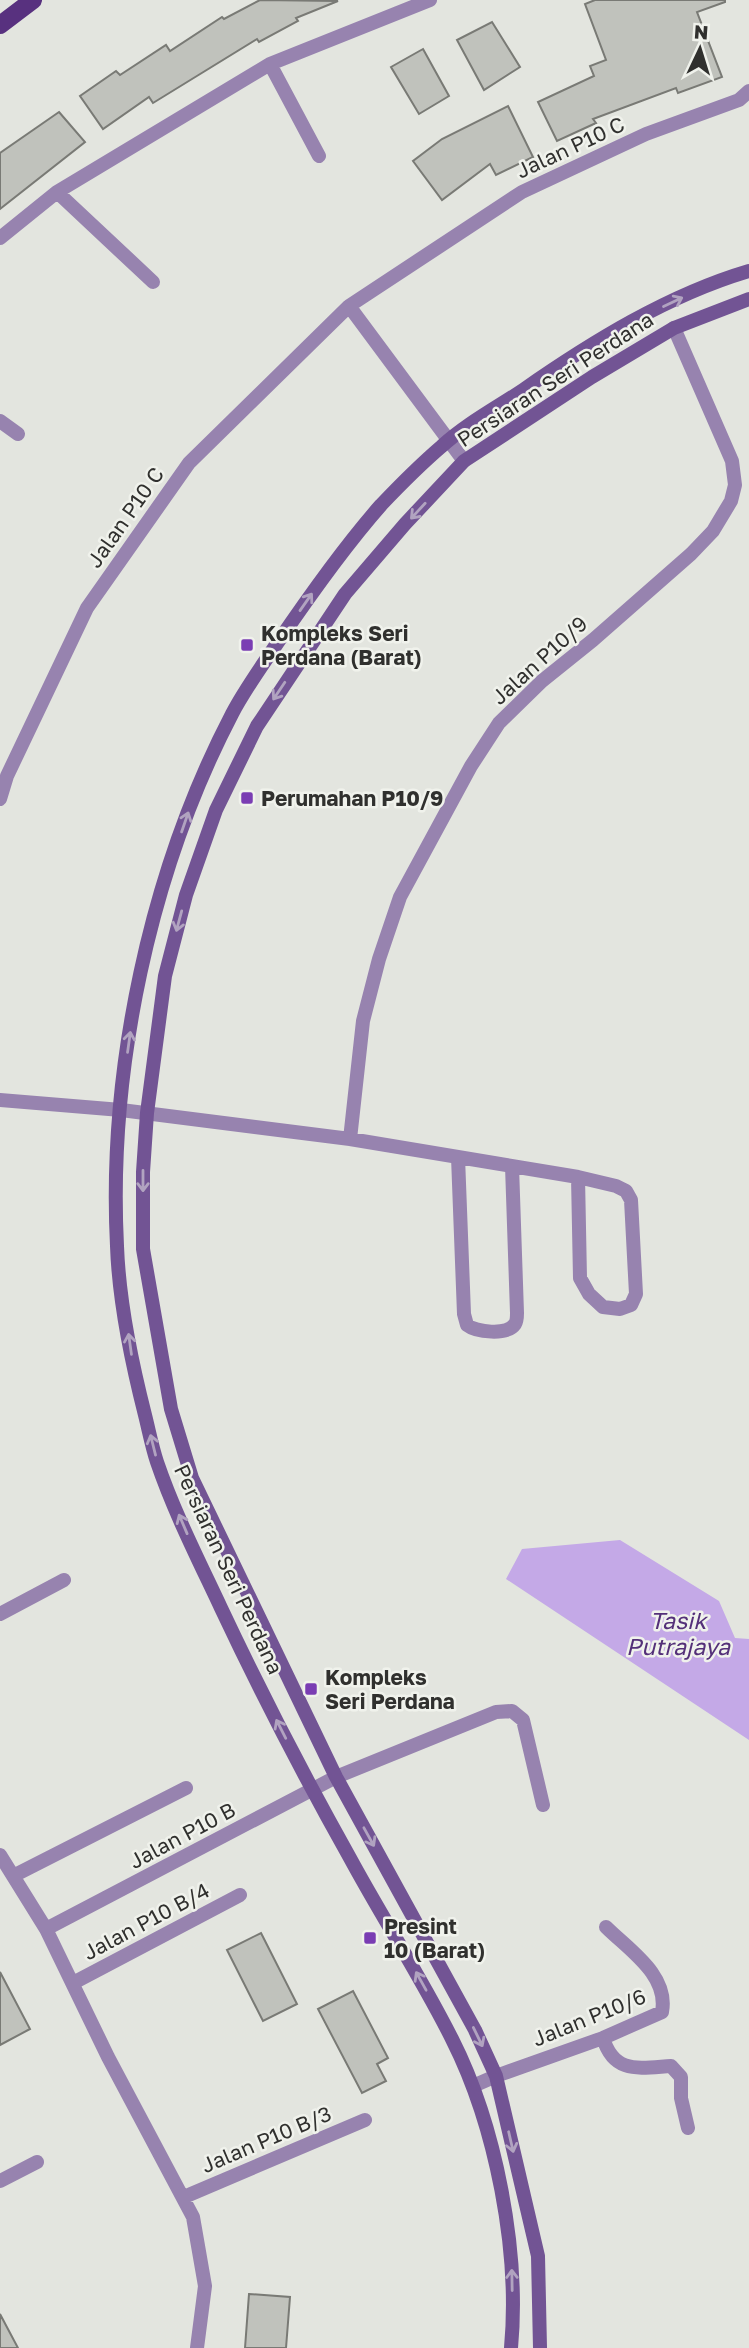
<svg xmlns="http://www.w3.org/2000/svg" width="749" height="2348" font-family="'Golos Text',sans-serif">
<rect width="100%" height="100%" fill="#e3e5df"/>
<path fill="#c4a9e7" d="M620 1540 719 1601 735 1638 749 1639V1740L506 1579 522 1549Z"/>
<path fill="#c0c2bc" stroke="#797a75" stroke-width="2" d="M260 0 338 1 296 18 298 21 259 42 257 39 153 103 149 97 103 129 80 96 116 71 120 75 166 45 170 51 222 17 224 19Z
M595 0H725V2L697 12 722 77 678 93 676 88 593 119 596 123 557 141 538 102 594 76 590 66 606 60 585 4Z
M492 22 520 67 484 90 457 40Z
M423 49 449 96 419 114 391 67Z
M508 106 533 157 496 175 490 164 442 200 413 161 442 139Z
M59 112 85 142 0 209V153Z
M261 1933 297 2004 263 2021 227 1950Z
M0 1972 30 2029 0 2045Z
M353 1991 388 2058 377 2064 386 2081 362 2093 318 2009Z
M249 2294 290 2297 286 2348H245Z
M0 2314 18 2348H0Z"/>
<g fill="none" stroke-linecap="round" stroke-linejoin="round">
<path stroke="#9783af" stroke-width="14" d="M270 64 319 156
M57 192 153 282
M0 238 57 192 270 64 430 0
M349 306 464 461
M0 421 18 434
M0 799 7 776 87 608 189 463 349 306 522 192 646 134 739 100 749 91
M0 1100 121 1110 350 1139 578 1177 616 1186 626 1191 631 1200 636 1294 631 1305 620 1309 603 1307 589 1294 580 1278 578 1177
M350 1139 363 1021 379 959 400 897 471 766 499 723 542 681 593 640 691 554 713 531 731 501 735 485 732 461 674 328
M458 1157 464 1314 467 1325C476 1332 507 1336 515 1324 517 1321 517 1316 517 1313L512 1166
M0 1614 64 1580
M0 1855 46 1929 108 2057 193 2217 205 2286 197 2348
M13 1876 186 1788
M46 1929 336 1777 496 1712 512 1711 523 1720 543 1805
M73 1983 240 1895
M603 2038C614 2074 638 2068 671 2066L681 2077V2098L688 2128
M473 2086 496 2076 603 2038 662 2012C669 1975 629 1950 606 1927
M0 2181 37 2162
M184 2197 365 2120"/>
<path stroke="#725494" stroke-width="14" d="M511 2348C520 2251 496 2126 452 2039 421 1977 383 1919 350 1858 304 1776 261 1693 221 1608 199 1561 174 1512 157 1462 152 1447 149 1431 145 1415 131 1360 119 1303 117 1246 108 1070 150 871 232 714 245 689 262 666 278 642 310 595 343 548 381 505 400 485 421 464 442 446 466 424 496 408 523 390 592 342 668 295 749 271
M540 2348 538 2256 496 2076 475 2030 336 1777 192 1478 171 1409 143 1249V1172L147 1113 165 976 186 895 216 810 257 726 345 594 405 524 464 461 592 377 674 328 749 299"/>
<path stroke="#58317f" stroke-width="18" d="M0 25 33 0"/>
</g>
<defs><path id="oneway-shaft" d="M-6 0H5M1.5-3L5.5 0L1.5 3" fill="none" stroke-width="1.6" stroke-linecap="round" stroke-linejoin="round" transform="scale(1.75)"/></defs>
<g stroke="#b1a3c0">
<use href="#oneway-shaft" transform="translate(673 302) rotate(-25)"/>
<use href="#oneway-shaft" transform="translate(418 511) rotate(133)"/>
<use href="#oneway-shaft" transform="translate(306 602) rotate(-55)"/>
<use href="#oneway-shaft" transform="translate(279 691) rotate(124)"/>
<use href="#oneway-shaft" transform="translate(185 822) rotate(-71)"/>
<use href="#oneway-shaft" transform="translate(179 921) rotate(105)"/>
<use href="#oneway-shaft" transform="translate(129 1042) rotate(-82)"/>
<use href="#oneway-shaft" transform="translate(143 1181) rotate(90)"/>
<use href="#oneway-shaft" transform="translate(130 1344) rotate(-98)"/>
<use href="#oneway-shaft" transform="translate(153 1445) rotate(-104)"/>
<use href="#oneway-shaft" transform="translate(183 1524) rotate(-113)"/>
<use href="#oneway-shaft" transform="translate(281 1729) rotate(-117)"/>
<use href="#oneway-shaft" transform="translate(369 1837) rotate(61)"/>
<use href="#oneway-shaft" transform="translate(421 1981) rotate(-119)"/>
<use href="#oneway-shaft" transform="translate(478 2037) rotate(64)"/>
<use href="#oneway-shaft" transform="translate(511 2142) rotate(77)"/>
<use href="#oneway-shaft" transform="translate(512 2280) rotate(-91)"/>
</g>
<g fill="#7a3db3" stroke="#f0f2ec" stroke-width="2.5">
<rect x="240" y="638" width="14" height="14" rx="3.5"/>
<rect x="240" y="791" width="14" height="14" rx="3.5"/>
<rect x="304" y="1682" width="14" height="14" rx="3.5"/>
<rect x="363" y="1931" width="14" height="14" rx="3.5"/>
</g>
<g text-anchor="middle" dominant-baseline="central" stroke-width="5" stroke-linejoin="round" paint-order="stroke">
<g font-size="21" fill="#30302e" stroke="#f0f2ec">
<text transform="translate(570 147) rotate(-25)">Jalan P10 C</text>
<text transform="translate(555 379) rotate(-33)">Persiaran Seri Perdana</text>
<text transform="translate(125 517) rotate(-55)">Jalan P10 C</text>
<text transform="translate(539 660) rotate(-42)">Jalan P10/9</text>
<text transform="translate(229 1569) rotate(65)">Persiaran Seri Perdana</text>
<text transform="translate(182 1835) rotate(-28)">Jalan P10 B</text>
<text transform="translate(146 1921) rotate(-28)">Jalan P10 B/4</text>
<text transform="translate(589 2017) rotate(-22)">Jalan P10/6</text>
<text transform="translate(266 2139) rotate(-23)">Jalan P10 B/3</text>
</g>
<g font-size="21" font-weight="bold" fill="#30302e" stroke="#f0f2ec" text-anchor="start">
<text x="261" y="633">Kompleks Seri<tspan x="261" dy="24">Perdana (Barat)</tspan></text>
<text x="261" y="798">Perumahan P10/9</text>
<text x="325" y="1677">Kompleks<tspan x="325" dy="24">Seri Perdana</tspan></text>
<text x="384" y="1926">Presint<tspan x="384" dy="24">10 (Barat)</tspan></text>
</g>
<g font-size="23" font-style="italic" fill="#543079" stroke="#f0f2ec">
<text x="678" y="1620">Tasik<tspan x="678" dy="26">Putrajaya</tspan></text>
</g>
</g>
<g transform="translate(700 49) rotate(4)" stroke="#f0f2ec" stroke-width="5" paint-order="stroke">
<path d="M0-5L12 26L0 18L-12 26Z" fill="#30302e"/>
<text y="-10" font-size="19" font-weight="bold" text-anchor="middle" fill="#30302e">N</text>
</g>
</svg>
